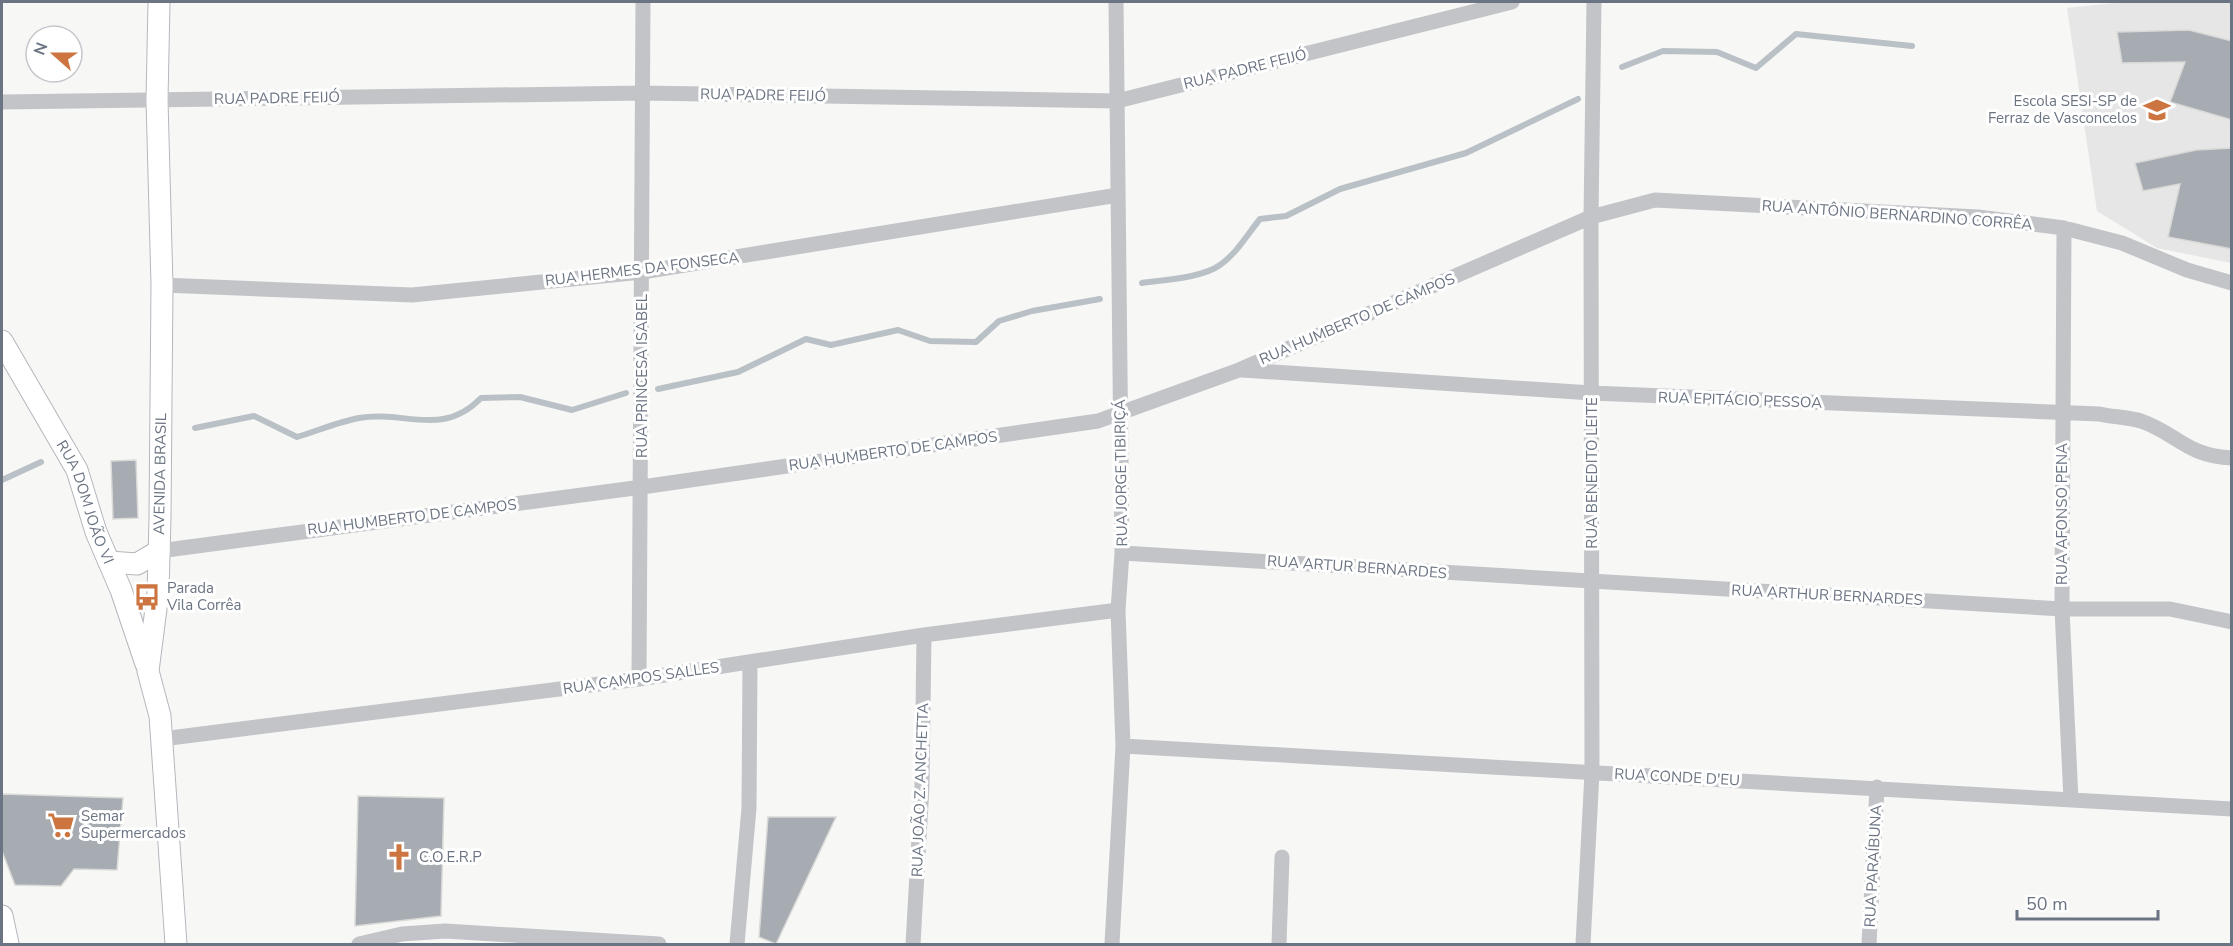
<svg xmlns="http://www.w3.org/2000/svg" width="2233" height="946" font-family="'Nunito Sans',sans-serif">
<rect width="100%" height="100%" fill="#f7f7f5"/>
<path fill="#e5e6e5" d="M2124 2H2231V263L2157 248 2097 211 2067 8Z"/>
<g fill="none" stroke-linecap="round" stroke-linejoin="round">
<path stroke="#bac1c6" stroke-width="6" d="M1622 67 1663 51 1717 52 1756 68 1796 34 1912 46
M1142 283C1163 280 1202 278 1220 265 1237 253 1247 235 1260 219L1286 216 1340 189 1466 153 1578 99
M658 389 738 372 806 339 831 345 898 330 930 341 976 342 999 321 1032 311 1100 299
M195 428 254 416 297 437C317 431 338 422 359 418 405 410 442 438 481 398L520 397 572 410 626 393
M2 480 41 462"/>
</g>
<path fill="#a7acb3" stroke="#d9d9d7" stroke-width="1.5" d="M2189 30 2232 41V120L2170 102 2185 62 2122 63 2117 32Z
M2232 148V249L2168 237 2180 184 2143 191 2135 163 2196 150Z
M136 460 138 518 113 519 111 461Z
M2 794 123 798 117 870 74 869 61 886 15 885 2 851Z
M358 796 444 798 441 916 355 926Z
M768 817H836L776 944 759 937Z"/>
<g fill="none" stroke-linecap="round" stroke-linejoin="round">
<defs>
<g id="secondary">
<path d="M159 2 157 100 162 285 160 518 158 593 148 671 160 716 176 944"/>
<path id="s1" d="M2 341 77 470 96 532 121 590 146 664"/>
<path d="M109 562 137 564 159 551"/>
<path d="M2 916 8 944"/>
</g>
</defs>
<use href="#secondary" stroke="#b4b7bc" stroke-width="23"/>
<path stroke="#c2c4c8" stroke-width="15" d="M2 102 643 93 1117 101 1512 2
M2064 228 2062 609 2071 800
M162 285 412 295 642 272 1118 195
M1242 370 1592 393 2099 414C2112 417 2128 417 2141 421 2178 434 2186 456 2232 458
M159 551 642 487 1098 421 1239 370 1591 217 1655 200 1978 217 2064 228 2122 243 2187 270 2232 283
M1122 553 2062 609H2170L2232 622
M639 679 643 2
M162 739 639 679 924 635 1118 610
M1123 746 2232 809
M359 944 402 934 445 931 659 944
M737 944 749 808 750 663
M913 944 922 786 924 635
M1112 944 1123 746 1118 610 1122 553 1116 2
M1279 944 1282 857
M1583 944 1592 773 1591 217 1594 2
M1869 944 1877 787"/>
<use href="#secondary" stroke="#fff" stroke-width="21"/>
</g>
<defs>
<symbol id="school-bare" viewBox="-9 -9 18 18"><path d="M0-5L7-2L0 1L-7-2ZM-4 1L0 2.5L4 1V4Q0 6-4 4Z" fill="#cc7540" stroke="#fff" stroke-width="2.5" paint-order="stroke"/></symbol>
<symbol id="bus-bare" viewBox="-9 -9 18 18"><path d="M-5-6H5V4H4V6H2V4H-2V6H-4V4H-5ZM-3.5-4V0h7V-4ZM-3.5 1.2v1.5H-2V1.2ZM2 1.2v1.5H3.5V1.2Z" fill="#cc7540" stroke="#fff" stroke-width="2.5" paint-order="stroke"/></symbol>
<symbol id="supermarket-bare" viewBox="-9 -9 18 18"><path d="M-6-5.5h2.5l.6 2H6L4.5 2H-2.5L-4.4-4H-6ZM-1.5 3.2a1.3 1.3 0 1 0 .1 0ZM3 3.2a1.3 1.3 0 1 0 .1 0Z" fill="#cc7540" stroke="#fff" stroke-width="2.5" paint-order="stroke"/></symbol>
<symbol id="church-bare" viewBox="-9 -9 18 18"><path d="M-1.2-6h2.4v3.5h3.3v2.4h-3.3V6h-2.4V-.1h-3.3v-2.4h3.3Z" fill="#cc7540" stroke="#fff" stroke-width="2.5" paint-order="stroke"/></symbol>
</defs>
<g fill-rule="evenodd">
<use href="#school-bare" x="2138" y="91" width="38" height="38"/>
<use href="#bus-bare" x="128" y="578" width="38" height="38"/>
<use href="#supermarket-bare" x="42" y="806" width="38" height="38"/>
<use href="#church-bare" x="380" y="838" width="38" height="38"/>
</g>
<g text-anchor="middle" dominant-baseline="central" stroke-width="6" stroke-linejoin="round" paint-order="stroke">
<g font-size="15" fill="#6b7482" stroke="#fff">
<text transform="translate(1245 69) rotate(-14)">RUA PADRE FEIJÓ</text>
<text transform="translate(763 95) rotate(1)">RUA PADRE FEIJÓ</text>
<text transform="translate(277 98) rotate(-1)">RUA PADRE FEIJÓ</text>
<text transform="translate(1897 215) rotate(4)">RUA ANTÔNIO BERNARDINO CORRÊA</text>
<text transform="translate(642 269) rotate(-7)">RUA HERMES DA FONSECA</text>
<text transform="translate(1357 319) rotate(-23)">RUA HUMBERTO DE CAMPOS</text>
<text transform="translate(642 376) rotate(-90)">RUA PRINCESA ISABEL</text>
<text transform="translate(1740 400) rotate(2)">RUA EPITÁCIO PESSOA</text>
<text transform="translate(893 451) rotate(-8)">RUA HUMBERTO DE CAMPOS</text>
<text transform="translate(1121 473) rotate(-91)">RUA JORGE TIBIRIÇÁ</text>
<text transform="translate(1592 473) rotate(-90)">RUA BENEDITO LEITE</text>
<text transform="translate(160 474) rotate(-89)">AVENIDA BRASIL</text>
<text stroke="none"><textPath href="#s1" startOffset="182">RUA DOM JOÃO VI</textPath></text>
<text transform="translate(2062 514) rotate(-90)">RUA AFONSO PENA</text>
<text transform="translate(412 517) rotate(-7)">RUA HUMBERTO DE CAMPOS</text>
<text transform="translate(1357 567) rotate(4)">RUA ARTUR BERNARDES</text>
<text transform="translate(1827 595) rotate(3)">RUA ARTHUR BERNARDES</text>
<text transform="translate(641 678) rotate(-8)">RUA CAMPOS SALLES</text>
<text transform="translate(1677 777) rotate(3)">RUA CONDE D'EU</text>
<text transform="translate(920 790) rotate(-88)">RUA JOÃO Z. ANCHETTA</text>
<text transform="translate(1873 866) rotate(-87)">RUA PARAÍBUNA</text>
</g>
<g font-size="15" fill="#6b7482" stroke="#fff" text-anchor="start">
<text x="2137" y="101" text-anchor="end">Escola SESI-SP de<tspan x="2137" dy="17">Ferraz de Vasconcelos</tspan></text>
<text x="167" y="588">Parada<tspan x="167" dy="17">Vila Corrêa</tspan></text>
<text x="81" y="816">Semar<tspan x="81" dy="17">Supermercados</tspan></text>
<text x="419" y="857">C.O.E.R.P</text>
</g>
</g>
<rect width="2233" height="946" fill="none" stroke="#6b7482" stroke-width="6"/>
<g transform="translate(54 54) rotate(291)"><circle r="28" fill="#ffffff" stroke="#c4c7cd" stroke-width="1.5"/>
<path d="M0-4.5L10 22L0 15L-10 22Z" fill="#cc7540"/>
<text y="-9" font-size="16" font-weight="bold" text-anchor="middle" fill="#6b7482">N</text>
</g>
<path d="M2017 910v9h141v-9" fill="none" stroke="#6b7482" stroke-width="3"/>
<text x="2026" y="910" font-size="18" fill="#6b7482" stroke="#ffffff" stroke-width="4.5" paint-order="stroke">50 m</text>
</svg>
